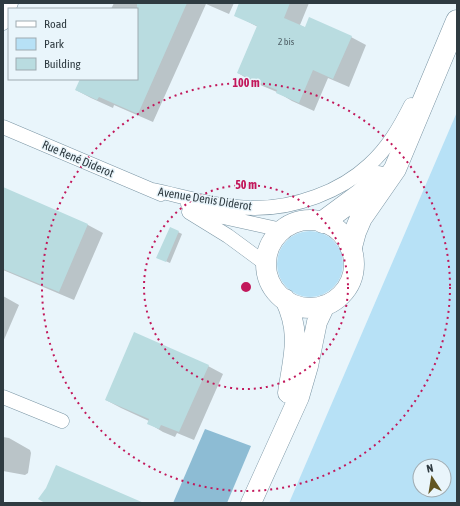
<svg xmlns="http://www.w3.org/2000/svg" width="460" height="506" font-family="'Asap Condensed',sans-serif">
<rect width="100%" height="100%" fill="#e9f5fb"/>
<path fill="#b7e1f6" fill-rule="evenodd" d="M457 112V503H289ZM420 466H444V490H420Z
M277 264a33 33 0 1 1 66 0a33 33 0 1 1-66 0Z"/>
<path fill="#8dbcd4" d="M205 429 251 446 227 503H173Z"/>
<path fill="#0003" d="M114 3H234L229 14 206 4 153 122 114 105 113 108 91 98 76 90 81 79H137V9H111Z
M240 3H309L300 25 306 28 351 37 366 45 349 87 328 78 314 111 292 101 277 92 253 82 238 73 258 27 235 15Z
M3 188 88 225 103 233 74 300 3 270Z
M178 232 182 234 170 263 161 259Z
M3 296 19 305 3 342Z
M208 366 223 374 194 440 177 433 175 437 163 432 148 423 149 421 121 408 106 400Z
M3 437 9 438 30 450 31 453 28 473 25 475 3 471Z"/>
<path fill="#b9dce0" d="M137 3H187L138 114 99 97 97 100 75 90 80 79H137Z
M239 3H290L284 18 305 27 309 17 352 36 333 79 313 70 299 103 276 93 277 90 237 73 257 26 234 16Z
M3 187 88 224 59 292 3 269Z
M170 227 179 231 166 262 156 258Z
M134 332 209 365 179 432 161 425 159 429 147 424 149 419 105 400Z
M56 465 144 503H45L38 499 46 488Z"/>
<g fill="none" stroke-linecap="round" stroke-linejoin="round">
<defs>
<path id="street" d="M3 23 11 3
M3 127 161 194
M153 190C186 197 221 208 255 208 295 208 340 192 369 165 388 148 400 127 411 105
M188 204 214 215 282 230
M189 212 228 236 266 264
M3 397 62 421"/>
<path id="secondary" d="M266 264a44 44 0 1 1 88 0a44 44 0 1 1-88 0Z
M285 299C302 335 293 356 288 393
M251 503 299 397 308 366 317 322 325 305"/>
<path id="highway" d="M323 222 361 194 378 177
M351 247 355 232 361 218 395 169 457 21"/>
</defs>
<use href="#street" stroke="#7a95a4" stroke-width="15"/>
<use href="#secondary" stroke="#7a95a4" stroke-width="21"/>
<use href="#highway" stroke="#7a95a4" stroke-width="23"/>
<use href="#street" stroke="#fff" stroke-width="14"/>
<use href="#secondary" stroke="#fff" stroke-width="20"/>
<use href="#highway" stroke="#fff" stroke-width="22"/>
</g>
<g fill="none" stroke="#c2185b" stroke-width="2" stroke-dasharray="2 4">
<circle cx="246" cy="287" r="102"/>
<circle cx="246" cy="287" r="204"/>
</g>
<g text-anchor="middle" dominant-baseline="central" stroke-width="3" stroke-linejoin="round" paint-order="stroke">
<g font-size="10" fill="#526369">
<text x="286" y="41">2 bis</text>
</g>
<g font-size="12" fill="#2f3b41" stroke="#e9f5fb">
<text transform="translate(78 159) rotate(23)">Rue René Diderot</text>
<text transform="translate(205 199) rotate(9)">Avenue Denis Diderot</text>
</g>
</g>
<circle cx="246" cy="287" r="6" fill="#c2185b" stroke="#e9f5fb" stroke-width="2"/>
<g font-size="12" text-anchor="middle" font-weight="bold" fill="#c2185b" stroke="#e9f5fb" stroke-width="3" stroke-linejoin="round" paint-order="stroke">
<text x="246" y="87">100 m</text>
<text x="246" y="189">50 m</text>
</g>
<rect width="460" height="506" fill="none" stroke="#2f3b41" stroke-width="8"/>
<rect x="8" y="8" width="130" height="72" fill="#e9f5fb" stroke="#9fabb1"/>
<rect x="16" y="21" width="20" height="6" fill="#ffffff" stroke="#9fabb1"/>
<text x="44" y="28" font-size="12" fill="#2f3b41">Road</text>
<rect x="16" y="38" width="20" height="12" fill="#b7e1f6" stroke="#9fabb1"/>
<text x="44" y="48" font-size="12" fill="#2f3b41">Park</text>
<rect x="16" y="58" width="20" height="12" fill="#b9dce0" stroke="#9fabb1"/>
<text x="44" y="68" font-size="12" fill="#2f3b41">Building</text>
<g transform="translate(432 478) rotate(348)"><circle r="19" fill="#e9f5fb" stroke="#9fabb1"/>
<path d="M0-3L7 15L0 10L-7 15Z" fill="#625622"/>
<text y="-6" font-size="11" font-weight="bold" text-anchor="middle" fill="#2f3b41">N</text>
</g>
</svg>
